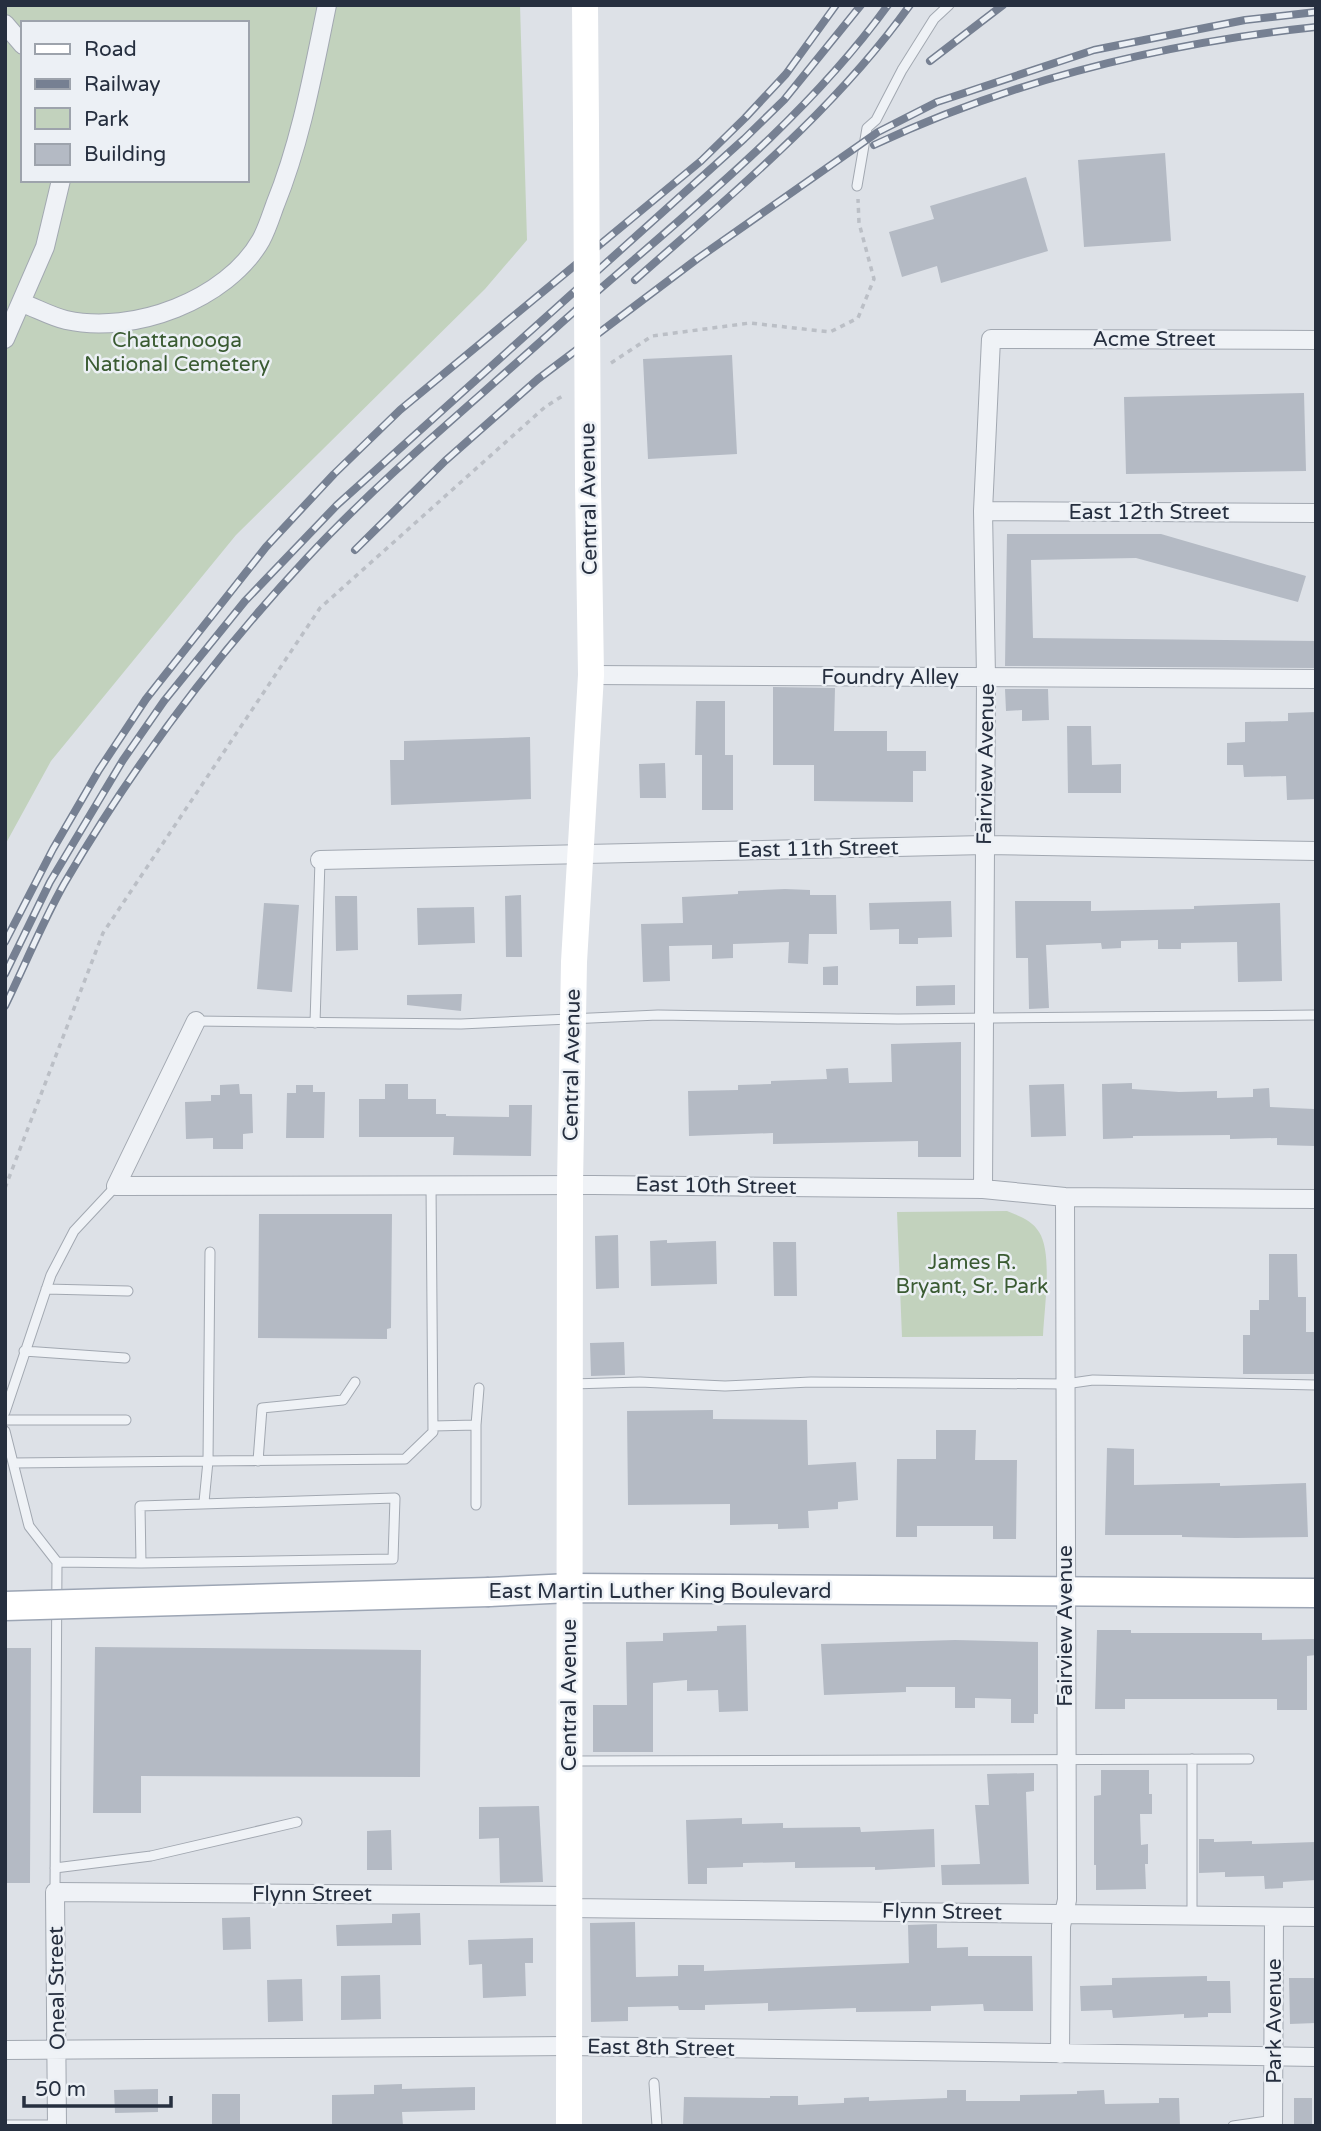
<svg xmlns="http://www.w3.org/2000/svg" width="1321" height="2131" font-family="'Varela Round',sans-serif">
<rect width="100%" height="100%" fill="#dde1e7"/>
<path fill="#c2d2bd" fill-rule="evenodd" d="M5 5H520L527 240 485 289 236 535 51 761 5 845ZM23 23H247V180H23Z
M1007 1211C1019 1216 1032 1220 1039 1232 1053 1253 1044 1310 1043 1336L902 1337 897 1212Z"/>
<path fill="#b4bac4" d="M1165 153 1171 241 1084 247 1078 160Z
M1026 177 1048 251 941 283 937 266 902 277 889 232 934 219 930 206Z
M732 355 737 454 648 459 643 359Z
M1304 393 1306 471 1126 474 1124 397Z
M1007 534H1161L1306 576 1298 602 1136 558 1031 560 1033 638 1316 641V668L1005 666Z
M773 687 835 688 834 731H887V751H926V771H913V802L814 801V765H773Z
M1005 689H1048L1049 720 1022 721V710L1006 711Z
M696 701H725V755H733V810H702V755H695Z
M1316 712V799L1287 800 1286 776 1244 777 1243 765H1227V743L1245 742V722L1288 721V713Z
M1067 726H1091L1092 765 1121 764V793H1068Z
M530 737 531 799 391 805 390 760H404V741Z
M665 763 666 798H640L639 764Z
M785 889 810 890V895H836L837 934H809L808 964 788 963 789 942 733 944V958L712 959V945L669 946 670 981 643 982 641 924 683 923 682 897 738 894V891Z
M521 895 522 957H506L505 896Z
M335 896H357L358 950 336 951Z
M951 901 952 937 918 938V944H899V929L870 930 869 903Z
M1015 901H1091V911L1194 909V906L1280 903 1282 981 1238 982 1237 942 1181 943V949H1158V940L1121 941V948L1102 949 1101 943 1046 945 1049 1008 1029 1009 1028 958H1016Z
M264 903 299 905 292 992 257 989Z
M474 907 475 943 418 945 417 908Z
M838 966V985H823V967Z
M955 985V1005L916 1006V986Z
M462 994 461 1011 407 1005V995Z
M961 1042V1157H918V1141L773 1144V1133L689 1136 688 1091 738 1090V1085L771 1084V1081L827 1079 826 1069 848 1068 849 1083 892 1082 891 1044Z
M1132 1083V1089L1179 1092 1217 1091V1098L1253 1097V1089L1269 1088 1270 1107 1314 1109 1315 1146 1277 1145V1138L1230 1139V1135L1133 1136V1138L1103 1139 1102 1084Z
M239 1084 240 1094H252L253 1133 243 1134V1149H213V1138L186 1139 185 1102 211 1101V1095H220V1085Z
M385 1084H408V1099H436V1114H446V1116L509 1117V1105H532L531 1156 453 1155 454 1137H359V1099H385Z
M1064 1084 1066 1136 1031 1137 1029 1085Z
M296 1085H313V1092H325L324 1138H286L287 1093H296Z
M259 1214H392L391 1328 387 1329V1339L258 1338Z
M618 1235 619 1288 596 1289 595 1236Z
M667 1240V1243L716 1241 717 1284 651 1286 650 1241Z
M773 1242H796L797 1296H774Z
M1269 1254H1297L1298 1297H1306V1332H1316V1374H1243V1335H1250V1310H1259V1300H1269Z
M624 1342 625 1375 591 1376 590 1343Z
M713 1410V1419L807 1420 808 1465 856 1462 858 1500 838 1502V1509L808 1511 809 1528 778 1529V1524L730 1525V1504L628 1505 627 1411Z
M936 1430H976L975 1460H1017L1016 1539H993V1526H917V1537H896L897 1459H936Z
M1107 1448 1134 1449V1485L1220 1483V1486L1306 1483 1308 1537 1236 1538 1182 1537V1535H1105Z
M746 1625 748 1711 719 1712 718 1690 687 1691V1680L653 1683V1752H593V1705H627L626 1642 663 1641V1633L717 1631V1626Z
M1097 1630H1131V1633H1262V1640L1316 1639V1655L1307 1656V1710H1277V1699H1125V1709H1095Z
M955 1640 1038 1642V1714H1034V1723H1011V1699L975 1698V1708H955V1687H906V1692L824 1695 821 1644Z
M95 1647 421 1650 420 1777 141 1776V1813H93Z
M5 1648H31L30 1883H5Z
M1101 1770H1149V1794H1152V1814H1140L1141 1845 1148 1844V1864H1145L1146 1889 1096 1890V1865H1094V1796L1101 1795Z
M1034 1773V1791L1026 1792 1029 1884 942 1885 941 1865 980 1864 975 1805H989L987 1774Z
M539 1806 543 1882 500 1883 499 1838 479 1839V1807Z
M742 1818V1824L783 1823V1828L860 1827 861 1832 934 1829 935 1867 875 1870V1867L795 1868V1862L743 1863V1867L707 1868V1884H688L686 1820Z
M391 1830 392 1870H367V1831Z
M1199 1839H1214V1842L1252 1841V1844L1316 1842V1880L1283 1882V1888L1265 1889 1264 1876 1225 1877V1872L1199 1873Z
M420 1913 421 1945 337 1946 336 1925 392 1923V1914Z
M250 1917 251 1949 223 1950 222 1918Z
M635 1922 636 1977 678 1976V1965H704V1971L909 1963 908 1925 937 1924V1948L968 1947V1956H1032L1033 2011H984L983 2004 931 2006V2011L856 2012V2008L768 2011V2003L705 2005V2010H679L678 2006 628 2007V2021L591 2022 590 1923Z
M533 1938V1963H525L526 1996 483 1998 482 1964 469 1965 468 1940Z
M380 1975 381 2019 341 2020V1976Z
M1207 1976V1981H1230L1231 2013H1208V2017L1184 2018V2014L1113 2018 1112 2010 1081 2011 1080 1986 1112 1985V1978Z
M1289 1978H1316V2023L1290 2024Z
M302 1979 303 2021 268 2022 267 1980Z
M402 2084V2089L475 2087V2110L402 2112 403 2126H332V2095L374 2094V2085Z
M158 2089V2112L115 2113 114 2090Z
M947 2090H966V2101H1020V2095L1077 2094V2091L1104 2090 1105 2104 1159 2103V2098H1179L1180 2126H683L684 2097 770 2098V2096H798V2105L844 2103V2098L869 2097V2101L947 2098Z
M212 2094H240V2126H212Z
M1294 2098H1312V2124L1294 2125Z"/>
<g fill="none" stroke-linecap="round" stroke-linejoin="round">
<defs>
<path id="service" d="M857 186 867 128 876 120 902 70 934 19 949 5
M196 1021 461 1024 658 1015 898 1019 1316 1015
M315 1023 320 860
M210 1252 208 1461 405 1459 433 1432 431 1185
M46 1289 128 1291
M24 1351 125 1358
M572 1384 640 1382 725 1386 811 1382 1065 1384 1093 1380 1316 1385
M5 1412 51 1275 74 1231 116 1186
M5 1420H126
M476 1425 479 1388
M433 1426 476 1425V1505
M5 1431 29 1526 57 1562
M258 1461 262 1408 343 1400 355 1382
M13 1463 208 1461 204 1502
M572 1761 1249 1759
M55 1868 151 1856 297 1822
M55 1892 57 1562 141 1563 393 1559 395 1498 140 1506 141 1563
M1192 1916V1759
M654 2083 657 2126
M5 2125H57
M1233 2126 1274 2120"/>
<path id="minor" d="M5 24 23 45
M22 303C36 308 52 317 66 320 133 335 227 300 261 240 267 229 271 216 275 205 301 141 313 73 327 5
M5 339 45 247 61 180
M983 511 1316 513
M591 675 1316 679
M320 860 985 845 1316 851
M196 1021 116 1186 593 1185 983 1189 1065 1197 1316 1199
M983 1189 986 677 983 511 991 339 1316 340
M569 1908 1316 1917
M5 2050 569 2046 1316 2057
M1060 2054 1061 1926 1067 1900 1065 1197
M57 2126 55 1892 569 1896
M1273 2126 1274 1917"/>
<path id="primary" d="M489 1592 570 1588 1316 1593"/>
</defs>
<use href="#service" stroke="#a2a8b1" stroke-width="11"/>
<use href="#minor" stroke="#a2a8b1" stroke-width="20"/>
<use href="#primary" stroke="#9ca5b4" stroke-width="31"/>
<path stroke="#bbbfc6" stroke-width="3.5" stroke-dasharray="5 5" stroke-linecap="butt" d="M611 363 652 336 750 323 830 332 858 318 874 279 859 223 858 199
M5 1188 103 933 320 608 545 407 564 395"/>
<use href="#service" stroke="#eff2f6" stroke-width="9"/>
<use href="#minor" stroke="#eff2f6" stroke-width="18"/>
<path stroke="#fff" stroke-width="26" d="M585 5 586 126
M569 2126 570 1184 574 962 591 675 588 484"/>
<use href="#primary" stroke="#fff" stroke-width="28"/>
<defs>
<path id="rail" d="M930 61 1003 5
M874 145C1013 80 1164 43 1316 27
M635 280C732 194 834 111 910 5
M355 550 445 461 538 379 697 259 878 132 937 102 1094 50 1245 20 1316 12
M5 942 53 849 99 770 146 699 266 547 334 474 400 410 701 161 745 118 786 74 836 5
M5 974 50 882 123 760 164 701 245 601 337 505 744 139 784 100 861 5
M5 1006C25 965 42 923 64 884 132 767 214 658 306 559 384 475 474 402 559 325 671 225 799 128 888 5"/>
</defs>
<use href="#rail" stroke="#768092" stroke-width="8"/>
<use href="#rail" stroke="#ecf0f5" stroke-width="5" stroke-dasharray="16" stroke-linecap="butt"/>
<defs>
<path id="primary-bridge" d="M5 1606 489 1592"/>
</defs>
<use href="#primary-bridge" stroke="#9ca5b4" stroke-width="31" stroke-linecap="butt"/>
<path stroke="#fff" stroke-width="26" d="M586 126 588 484"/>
<use href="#primary-bridge" stroke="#fff" stroke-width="28"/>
</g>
<g text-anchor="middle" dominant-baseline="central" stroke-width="5" stroke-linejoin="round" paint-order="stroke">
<g font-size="21" fill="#262f3f" stroke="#ecf0f5">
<text x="1154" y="339">Acme Street</text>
<text transform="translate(589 499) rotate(-91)">Central Avenue</text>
<text x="1149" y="512">East 12th Street</text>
<text x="890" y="677">Foundry Alley</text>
<text transform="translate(986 764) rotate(-89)">Fairview Avenue</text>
<text transform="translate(818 849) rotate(-1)">East 11th Street</text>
<text transform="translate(572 1065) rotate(-89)">Central Avenue</text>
<text transform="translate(716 1186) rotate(1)">East 10th Street</text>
<text x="660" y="1591">East Martin Luther King Boulevard</text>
<text transform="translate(1065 1626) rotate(-90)">Fairview Avenue</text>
<text transform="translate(569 1695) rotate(-90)">Central Avenue</text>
<text x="312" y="1894">Flynn Street</text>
<text transform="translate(942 1912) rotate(1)">Flynn Street</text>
<text transform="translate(57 1988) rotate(-91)">Oneal Street</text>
<text transform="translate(1274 2021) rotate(-90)">Park Avenue</text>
<text transform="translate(661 2048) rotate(1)">East 8th Street</text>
</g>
<g font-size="21" fill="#3a5b32" stroke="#ecf0f5">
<text x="177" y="340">Chattanooga<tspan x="177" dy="24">National Cemetery</tspan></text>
<text x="972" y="1262">James R.<tspan x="972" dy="24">Bryant, Sr. Park</tspan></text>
</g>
</g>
<rect width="1321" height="2131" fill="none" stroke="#262f3f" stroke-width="14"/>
<rect x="21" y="21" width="228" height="161" fill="#ecf0f5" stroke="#9da3ac" stroke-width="2"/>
<rect x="35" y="44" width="35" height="10" fill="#ffffff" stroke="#9da3ac" stroke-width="2"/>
<text x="84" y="56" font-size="21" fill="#262f3f">Road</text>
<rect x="35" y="79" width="35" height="10" fill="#768092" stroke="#9da3ac" stroke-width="2"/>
<text x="84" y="91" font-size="21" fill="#262f3f">Railway</text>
<rect x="35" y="108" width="35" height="21" fill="#c2d2bd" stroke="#9da3ac" stroke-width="2"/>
<text x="84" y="126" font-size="21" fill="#262f3f">Park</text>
<rect x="35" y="144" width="35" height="21" fill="#b4bac4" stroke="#9da3ac" stroke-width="2"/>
<text x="84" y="161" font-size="21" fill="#262f3f">Building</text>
<path d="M24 2096v10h147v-10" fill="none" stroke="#262f3f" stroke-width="3.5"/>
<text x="35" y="2096" font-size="21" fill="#262f3f" stroke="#ecf0f5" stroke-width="5" paint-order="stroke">50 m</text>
</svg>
